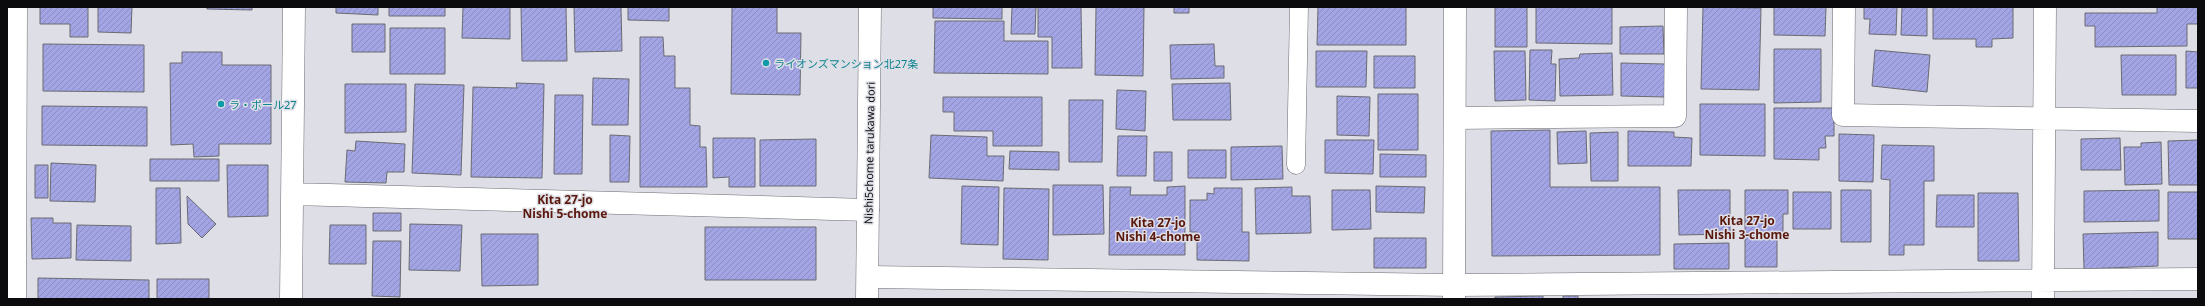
<svg xmlns="http://www.w3.org/2000/svg" width="2205" height="306" font-family="'Noto Sans','Noto Sans JP',sans-serif">
<defs>
<pattern id="building-hatch" width="6" height="6" patternUnits="userSpaceOnUse"><rect width="6" height="6" fill="#a2a4e4"/><path d="M-1 1l2-2M0 6l6-6M5 7l2-2" fill="none" stroke="#8a8cc2"/></pattern>
</defs>
<rect width="100%" height="100%" fill="#dedfe6"/>
<path fill="url(#building-hatch)" stroke="#6a6b72" d="M40 7H88V37H70V24H40Z
M98 7H132L131 33 98 32Z
M207 7H252V10L207 9Z
M336 7H378V15L336 13Z
M389 7H445V16H389Z
M463 7H510V39L462 38Z
M521 7H566L567 61H522Z
M574 7H621L622 51 575 52Z
M628 7H669V21L628 20Z
M732 7H777V33H801L800 95 731 94Z
M933 7H1002V19L933 18Z
M1012 7H1036L1035 34H1011Z
M1038 7H1081L1082 68H1052V37H1038Z
M1096 7H1144L1143 76 1095 75Z
M1174 7H1189V13H1174Z
M1318 7H1406V45H1317Z
M1495 7H1527V47H1495Z
M1536 7H1612V44L1536 43Z
M1703 7 1761 8 1759 90 1701 89Z
M1774 7H1826L1825 36 1774 35Z
M1864 7H1897L1896 35 1869 34 1870 19H1864Z
M1902 7H1927V36L1901 35Z
M1933 7H2013V38L1992 39V47H1976V39H1933Z
M2157 7H2198V24H2187V46L2095 47V26H2085V13H2157Z
M935 21H1004V41H1048V74L934 73Z
M352 24H385V52H352Z
M1663 26 1664 54H1620V27Z
M390 28H445V74H390Z
M640 37H663L664 56H675V88H690V125L700 126V147H706L707 187H640Z
M43 44 144 45V92L43 91Z
M1214 44 1215 66H1224V78L1171 79 1170 45Z
M1774 49H1821V102L1774 103Z
M1530 50H1552L1551 64H1556L1555 101 1529 100Z
M1875 50 1930 55 1927 92 1872 86Z
M1316 51H1367L1366 87H1316Z
M1494 51H1525L1526 100 1495 101Z
M2186 51 2198 52V88H2186Z
M182 52H222V65H271V144H219V156L194 157 193 144 171 145 170 63H182Z
M1612 53 1613 95 1560 96 1559 59 1579 58 1580 54Z
M2121 55H2176V95H2122Z
M1374 56H1415V88H1374Z
M1621 63 1665 64V97L1621 96Z
M593 78 629 79 628 125H592Z
M516 83 544 84 542 178 471 177 473 87 517 88Z
M1230 83 1231 120H1173L1172 84Z
M345 84H406V132L345 133Z
M415 84 464 85 461 175 412 173Z
M1117 90 1146 91 1145 131 1116 129Z
M1378 94H1418V150H1378Z
M555 95H583L582 174H554Z
M1337 96 1370 97 1369 136 1337 135Z
M943 97H1042V146H993V131H954V112H943Z
M1069 100H1103L1102 162H1069Z
M1700 104H1765V156L1700 155Z
M42 106 147 107V146L42 145Z
M1774 108H1834V136H1825L1826 148H1819V160L1774 159Z
M1550 130V187H1660V255L1492 256 1491 131Z
M1586 131 1587 163 1558 164 1557 132Z
M1628 131 1674 132V137L1692 138 1691 166H1628Z
M1618 132V181H1591L1590 133Z
M1839 134 1874 135 1873 182 1839 181Z
M610 135 630 136 629 182H610Z
M931 135 987 137V156H1004L1003 181 929 178Z
M1118 136H1147L1146 176H1117Z
M713 138H755V187H729V177L713 178Z
M2120 138 2121 170H2081V139Z
M816 139V186H760V140Z
M1325 140H1374L1373 174 1325 173Z
M2198 140V185H2169L2168 141Z
M356 141 405 144 404 172H387L386 183 345 182 347 150 355 151Z
M2161 142 2162 184 2125 185 2124 147H2141V143Z
M1882 145 1934 146V181H1924V245H1904V255H1889L1890 180 1881 179Z
M1282 146 1283 179 1231 180V147Z
M1188 150H1226V178H1188Z
M1010 151 1059 152V170L1009 169Z
M1154 152H1172V181H1154Z
M1380 154 1426 155V177H1380Z
M150 159H219V181H150Z
M51 163 96 165 95 202 50 201Z
M35 165H48V198H35Z
M227 165H268V216L228 217Z
M1053 185H1103L1104 234 1053 235Z
M962 186 999 187 998 245 961 244Z
M1185 186V255H1109L1110 187H1131L1130 195H1167V187Z
M1376 186 1425 187 1424 213 1376 212Z
M1292 187V196H1310L1311 233 1256 234 1255 188Z
M156 188H180L181 243 156 244Z
M1004 188 1049 189 1048 260 1003 259Z
M1214 188H1242V232H1249V261L1197 260V232H1190V200H1207V193L1214 194Z
M1332 190H1370L1371 229 1332 230Z
M1678 190H1730V234L1679 235Z
M1745 190H1788V214H1783V239H1777V267H1745Z
M1841 190H1871V242H1841Z
M2159 190V221L2084 222V191Z
M1793 192H1831V229H1793Z
M2168 192H2198V239H2168Z
M1978 193H2018L2019 261H1978Z
M1937 195H1974V227H1936Z
M187 196 216 224 202 238 188 224Z
M373 213H401V231H373Z
M31 218H53V223H71V258L32 259Z
M410 224 462 225 460 271 409 270Z
M77 225 131 226V261L76 260Z
M330 225H366V264H329Z
M705 227H816V280H705Z
M2158 232V266L2084 269 2083 234Z
M481 234H538V285L482 286Z
M1374 238H1426V268H1374Z
M373 241H401L400 297 372 296Z
M1729 243V269H1674V244Z
M38 278 149 280V299H38Z
M157 279H209V299H157Z
M1543 296V299H1495V297Z
M1563 296H1578V299H1563Z"/>
<g fill="none" stroke-linecap="round" stroke-linejoin="round">
<defs>
<path id="service" d="M1296 165 1299 7"/>
<path id="minor" d="M1844 7 1843 115 2198 121
M1455 118 1675 116 1676 7
M293 194 868 210
M868 277 1454 285 2198 279
M15 299 16 7
M291 299 294 7
M2043 299 2045 7"/>
<path id="tertiary" d="M867 299 870 7
M1454 299 1455 7"/>
</defs>
<use href="#service" stroke="#6b6c73" stroke-width="19"/>
<use href="#minor" stroke="#6b6c73" stroke-width="23"/>
<use href="#tertiary" stroke="#6b6c73" stroke-width="23"/>
<use href="#service" stroke="#fff" stroke-width="18"/>
<use href="#minor" stroke="#fff" stroke-width="22"/>
<use href="#tertiary" stroke="#fff" stroke-width="22"/>
</g>
<g fill="#0f9aa8" stroke="#dedfe6" stroke-width="1.5">
<circle cx="766" cy="63" r="4"/>
<circle cx="221" cy="104" r="4"/>
</g>
<g text-anchor="middle" dominant-baseline="central" stroke-width="3" stroke-linejoin="round" paint-order="stroke">
<g font-size="11" fill="#0d838f" stroke="#dedfe6" text-anchor="start">
<text x="774" y="63">ライオンズマンション北27条</text>
<text x="229" y="104">ラ・ポール27</text>
</g>
<g font-size="11" fill="#0b0b0e" stroke="#dedfe6">
<text transform="translate(869 153) rotate(-89)">Nishi5chome tarukawa dori</text>
</g>
<g font-size="12" font-weight="bold" fill="#5a170c" stroke="#dedfe6">
<text x="565" y="199">Kita 27-jo<tspan x="565" dy="14">Nishi 5-chome</tspan></text>
<text x="1747" y="220">Kita 27-jo<tspan x="1747" dy="14">Nishi 3-chome</tspan></text>
<text x="1158" y="222">Kita 27-jo<tspan x="1158" dy="14">Nishi 4-chome</tspan></text>
</g>
</g>
<rect width="2205" height="306" fill="none" stroke="#0b0b0e" stroke-width="16"/>
</svg>
